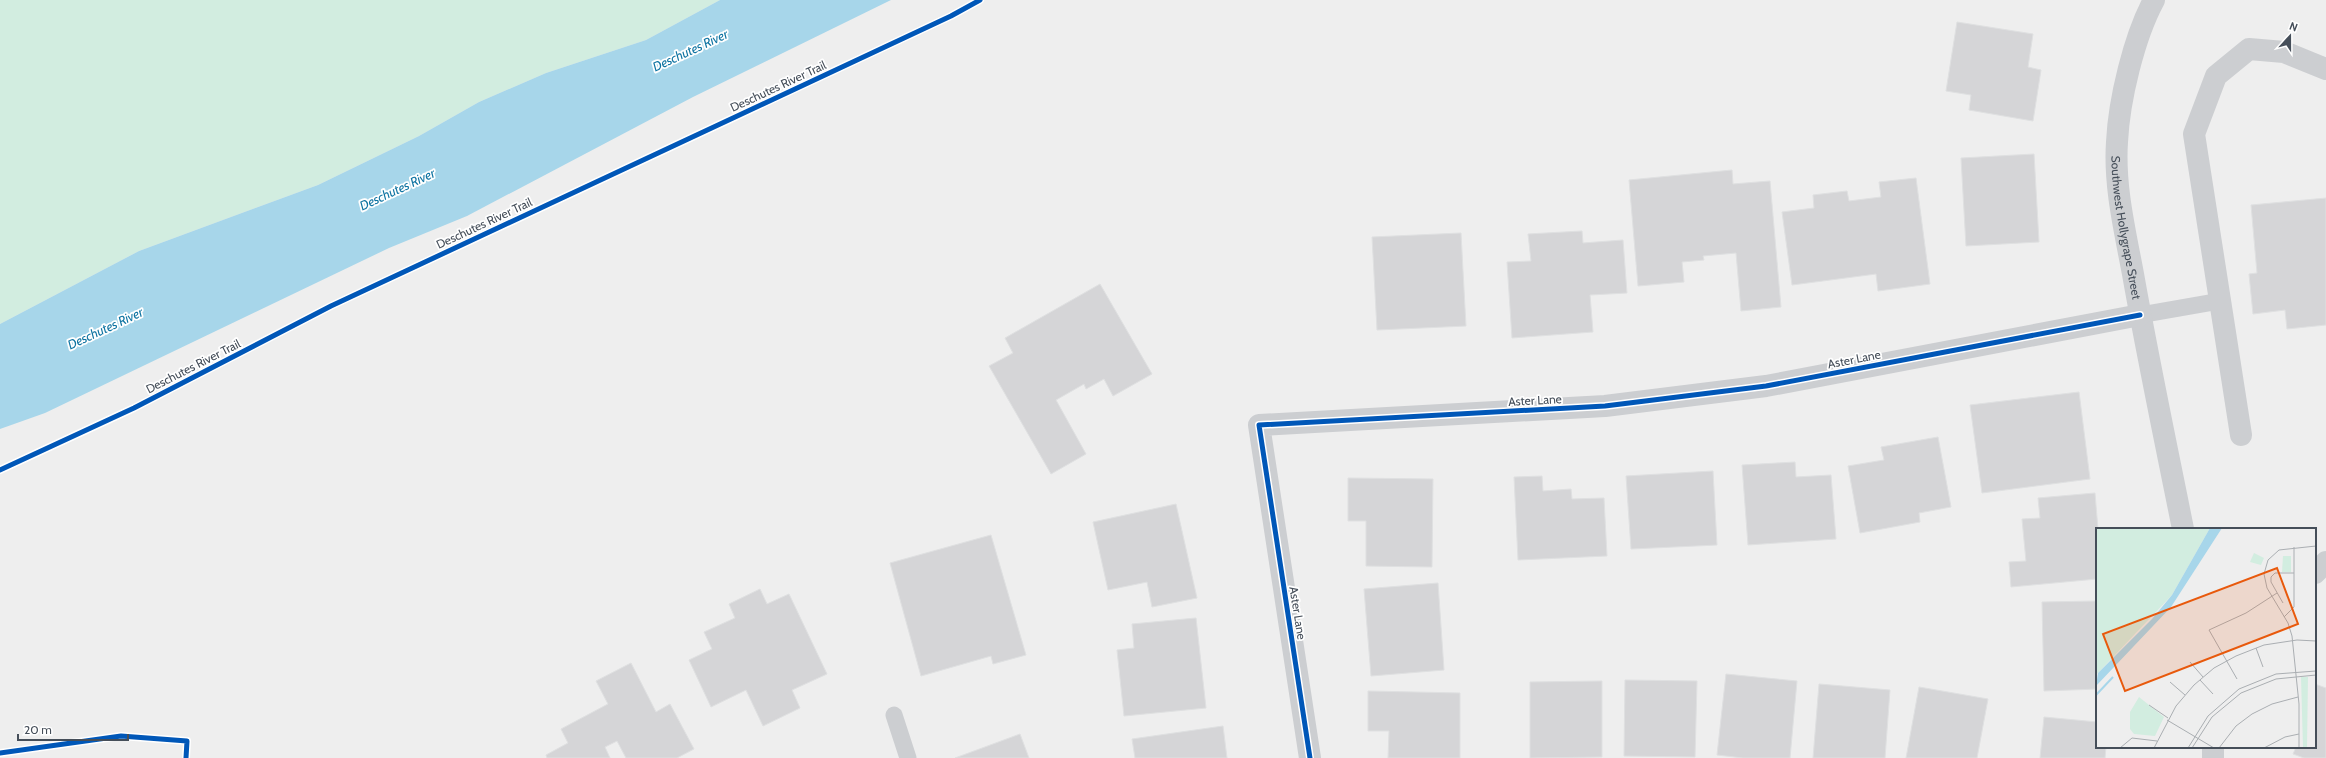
<svg xmlns="http://www.w3.org/2000/svg" width="2326" height="758" font-family="Cabin,sans-serif">
<rect width="100%" height="100%" fill="#eee"/>
<path fill="#d2ede0" d="M0 0H720L646 40 546 73 479 102 419 136 318 185 139 251 0 324Z"/>
<path fill="#a7d6ea" d="M720 0H891L693 97 467 216 389 248 45 413 0 429V324L139 251 318 185 419 136 479 102 546 73 646 40Z"/>
<path fill="#d5d5d7" stroke="#dfe0e1" d="M1957 22 2033 34 2028 67 2041 70 2033 121 1969 110 1971 95 1946 91Z
M2034 154 2039 242 1966 246 1961 158Z
M1732 170 1733 184 1770 181 1781 307 1741 311 1736 253 1703 256 1704 260 1682 262 1684 282 1638 286 1629 180Z
M1916 178 1930 284 1878 291 1876 274 1792 285 1782 212 1814 208 1813 195 1847 191 1849 201 1881 197 1879 182Z
M2326 198V325L2287 329 2285 310 2253 314 2249 274 2257 273 2251 205Z
M1582 231 1583 243 1623 240 1627 293 1590 295 1593 332 1512 338 1507 262 1531 261 1528 234Z
M1461 233 1466 326 1377 330 1372 237Z
M1100 284 1152 374 1113 396 1104 379 1086 389 1084 384 1056 400 1086 454 1051 474 989 366 1013 353 1005 338Z
M2079 392 2090 479 1982 493 1970 405Z
M1938 437 1951 507 1919 513 1920 522 1860 533 1848 466 1884 460 1881 447Z
M1795 462 1796 477 1831 475 1836 539 1748 545 1742 465Z
M1713 471 1717 545 1631 549 1626 476Z
M1542 476 1543 491 1571 489 1572 499 1604 498 1607 556 1518 560 1514 477Z
M1348 478 1433 479 1432 567 1366 566V521H1348Z
M2095 493 2098 529 2097 579 2011 587 2009 562 2026 561 2022 519 2040 518 2038 498Z
M1176 504 1197 598 1152 607 1147 582 1108 590 1093 522Z
M991 535 1026 655 993 664 991 656 921 676 890 563Z
M1438 583 1444 670 1371 676 1364 589Z
M760 589 767 604 789 594 827 674 792 690 800 708 763 726 746 690 711 707 689 660 712 649 704 632 735 618 729 604Z
M2097 601V689L2044 691 2042 602Z
M1196 618 1206 708 1124 716 1117 650 1134 648 1132 624Z
M631 663 656 712 670 704 694 749 677 758H626L617 741 605 747 610 758H547L546 755 568 743 561 729 608 704 596 681Z
M1726 674 1797 681 1790 758H1743L1717 755Z
M1625 680 1697 681 1695 757 1624 756Z
M1602 681V757L1530 758V682Z
M1819 684 1890 690 1885 758H1813Z
M2315 684 2326 688V758H2304L2293 754 2296 747H2315Z
M1919 687 1988 699 1977 758H1906Z
M1368 691 1460 693V758H1388L1389 731H1368Z
M2044 717 2097 722V747H2106L2105 758H2040Z
M1223 726 1227 758H1135L1132 739Z
M1020 734 1029 758H955Z"/>
<g fill="none" stroke-linecap="round" stroke-linejoin="round">
<path stroke="#ccced1" stroke-width="17" d="M2140 315 2220 301
M894 715 908 758"/>
<g stroke="#ccced1" stroke-width="22">
<path id="s1" d="M2154 0C2134 37 2119 100 2117 142 2114 186 2125 231 2133 274 2148 359 2166 444 2183 529"/>
<path d="M2241 435 2194 134 2216 76 2249 49 2284 52 2326 69"/>
<path d="M2315 573 2326 562"/>
<path d="M1310 758 1259 425 1605 406 1766 386 2140 315"/>
<path d="M2213 758V747"/>
</g>
<defs>
<path id="cycleway" d="M0 470 134 408 331 306 951 16 980 0
M0 753 121 736 187 741 186 758
M1310 758 1259 425 1605 406 1766 386 2140 315"/>
</defs>
<use href="#cycleway" stroke="#fff" stroke-width="8"/>
<use href="#cycleway" stroke="#0057b8" stroke-width="5"/>
</g>
<g text-anchor="middle" dominant-baseline="central" stroke-width="3.5" stroke-linejoin="round" paint-order="stroke">
<g font-size="12" fill="#454e59" stroke="#fff">
<text transform="translate(778 86) rotate(-25)">Deschutes River Trail</text>
<text transform="translate(484 223) rotate(-25)">Deschutes River Trail</text>
<text stroke="none"><textPath href="#s1" startOffset="234">Southwest Hollygrape Street</textPath></text>
<text transform="translate(1854 359) rotate(-11)">Aster Lane</text>
<text transform="translate(193 366) rotate(-27)">Deschutes River Trail</text>
<text transform="translate(1535 400) rotate(-3)">Aster Lane</text>
<text transform="translate(1298 613) rotate(81)">Aster Lane</text>
</g>
<g font-size="13" font-style="italic" fill="#0f74a2" stroke="#fff">
<text transform="translate(690 50) rotate(-25)">Deschutes River</text>
<text transform="translate(397 189) rotate(-25)">Deschutes River</text>
<text transform="translate(105 328) rotate(-25)">Deschutes River</text>
</g>
</g>
<g transform="translate(2096 528)">
<rect width="220" height="220" fill="#eee"/>
<path d="M0 0H114L76 67 0 147ZM158 25 168 30 165 37 154 34ZM187 28H195V44H186ZM205 149H212L211 220H207ZM43 169 68 189 59 208 38 206 34 201V184Z" fill="#d2ede0"/>
<path d="M114 0H126L75 79 0 158 2 145 56 91 76 67Z" fill="#a7d6ea"/>
<path fill="none" stroke="#a7d6ea" stroke-width="2" d="M0 167 17 149"/>
<path fill="none" stroke="#aaaeb2" stroke-width="1" d="M187 75 175 54V49L179 45H198M188 89 198 79V19M160 120 167 139M94 134 107 149M141 151 113 102 150 85 181 65M104 152 117 166M74 154 89 167M53 177 72 190M71 192 118 220M24 220 36 210 61 213M58 220 80 178 98 157 118 140 140 128 168 117 201 112 220 113M92 220 112 188 143 161 180 146 220 143M96 220 116 189 145 165 180 151 220 147M123 220 140 198 156 186 176 176 202 169M168 220 189 209 203 206M203 220V176L196 108 192 95 171 60 168 46 172 32 183 22 220 18"/>
<path fill="#e8590c" fill-opacity="0.15" stroke="#e8590c" stroke-width="2" d="M181 40 202 96 29 163 7 106Z"/>
<rect width="220" height="220" fill="none" stroke="#454e59" stroke-width="2"/>
</g>
<g transform="translate(2290 36) rotate(21)" stroke="#ffffff" stroke-width="3" paint-order="stroke">
<path d="M0-3L7 15L0 10L-7 15Z" fill="#454e59"/>
<text y="-6" font-size="11" font-weight="bold" text-anchor="middle" fill="#454e59">N</text>
</g>
<path d="M18 734v6h110v-6" fill="none" stroke="#454e59" stroke-width="2"/>
<text x="24" y="734" font-size="12" fill="#454e59" stroke="#ffffff" stroke-width="3" paint-order="stroke">20 m</text>
</svg>
